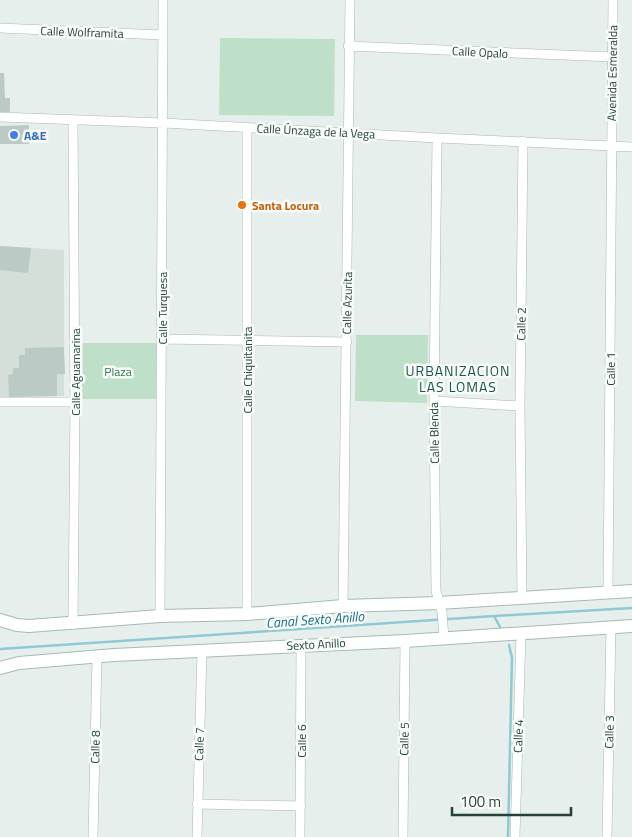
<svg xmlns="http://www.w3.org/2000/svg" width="632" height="837" font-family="'Titillium Web',sans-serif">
<rect width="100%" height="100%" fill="#e6efeb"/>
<path fill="#d4dfda" d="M0 246 64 250V396L0 397Z"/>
<path fill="#bfe0c8" d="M220 38 335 39 334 116 219 115Z
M356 335H428L427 403 355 401Z
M79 343H157V399H79Z"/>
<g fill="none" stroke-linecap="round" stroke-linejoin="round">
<path stroke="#8ec9d4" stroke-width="2.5" d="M494 616 500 627
M0 649 494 616 632 608
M508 837 512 658 509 645"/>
</g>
<path fill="#bbcac4" d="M0 73H4L5 98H10V112H0Z
M29 125V144H0V126Z
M0 246 31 248 28 273 0 270Z
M64 347 65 374H57V396L9 397 8 375 13 374V368H19V355H25V348Z"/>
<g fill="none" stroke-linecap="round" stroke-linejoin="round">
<defs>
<path id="street" d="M0 28 163 35
M348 46 613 57
M0 117 163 123 437 138 632 147
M73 120 75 402 73 624
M247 127V614
M437 138 434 401 436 591 442 612 444 638
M162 339 347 342
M434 401 520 406
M0 402H75
M608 592 613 0
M522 598 520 406 523 141
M343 606 350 0
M160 616 163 0
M197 804 301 806
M93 837 97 657
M197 837 202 651
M300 837 301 645
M403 837 405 641
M515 837 521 634
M607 837 611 627"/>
<path id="secondary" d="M0 620 17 625 29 626 160 616 247 614 343 606 439 603 632 591
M0 668 19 663 114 655 405 641 632 626"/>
</defs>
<use href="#street" stroke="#a8b8b2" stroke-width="10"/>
<use href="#secondary" stroke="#a4bbb3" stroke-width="14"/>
<use href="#street" stroke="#fff" stroke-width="9"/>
<use href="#secondary" stroke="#fff" stroke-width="12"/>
</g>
<circle fill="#3f7fe0" stroke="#f7fbf9" stroke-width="2" cx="14" cy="135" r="5"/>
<circle fill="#e8710a" stroke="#f7fbf9" stroke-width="2" cx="242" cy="205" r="5"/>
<g text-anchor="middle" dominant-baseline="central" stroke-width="5" stroke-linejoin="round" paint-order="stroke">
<g font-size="12" fill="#24423a" stroke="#f7fbf9">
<text transform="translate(82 32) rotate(2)">Calle Wolframita</text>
<text transform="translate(480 52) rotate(3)">Calle Opalo</text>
<text transform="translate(612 73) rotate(-89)">Avenida Esmeralda</text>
<text transform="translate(316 131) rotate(3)">Calle Únzaga de la Vega</text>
<text transform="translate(347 303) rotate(-89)">Calle Azurita</text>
<text transform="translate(162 308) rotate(-90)">Calle Turquesa</text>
<text transform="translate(521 324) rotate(-89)">Calle 2</text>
<text transform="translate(610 369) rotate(-90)">Calle 1</text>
<text transform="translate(247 370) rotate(-90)">Calle Chiquitanita</text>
<text transform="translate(75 372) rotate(-90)">Calle Aguamarina</text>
<text transform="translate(434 433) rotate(-91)">Calle Blenda</text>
<text transform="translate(316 644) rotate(-3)">Sexto Anillo</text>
<text transform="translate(609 732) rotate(-89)">Calle 3</text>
<text transform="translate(518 736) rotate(-88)">Calle 4</text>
<text transform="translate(404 739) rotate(-89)">Calle 5</text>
<text transform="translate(301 741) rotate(-90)">Calle 6</text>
<text transform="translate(199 744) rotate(-88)">Calle 7</text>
<text transform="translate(95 747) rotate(-89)">Calle 8</text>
</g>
<g font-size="12" font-weight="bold" fill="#366cbe" stroke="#f7fbf9" text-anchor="start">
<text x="24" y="135">A&amp;E</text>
</g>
<g font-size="12" font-weight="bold" fill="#c56008" stroke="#f7fbf9" text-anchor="start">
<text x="252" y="205">Santa Locura</text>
</g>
<g font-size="12" fill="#2d7a4b" stroke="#f7fbf9">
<text x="118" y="371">Plaza</text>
</g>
<g font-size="14" letter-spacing="1" fill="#1f5548" stroke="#f7fbf9">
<text x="458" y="370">URBANIZACION<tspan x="458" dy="16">LAS LOMAS</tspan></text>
</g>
<g font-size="14" font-style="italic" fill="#1c6f80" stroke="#f7fbf9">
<text transform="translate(315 619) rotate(-4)">Canal Sexto Anillo</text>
</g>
</g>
<path d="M452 807v8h119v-8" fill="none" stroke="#24423a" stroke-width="2.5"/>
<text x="460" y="807" font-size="15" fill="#24423a" stroke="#f7fbf9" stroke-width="4" paint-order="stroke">100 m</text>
</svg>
